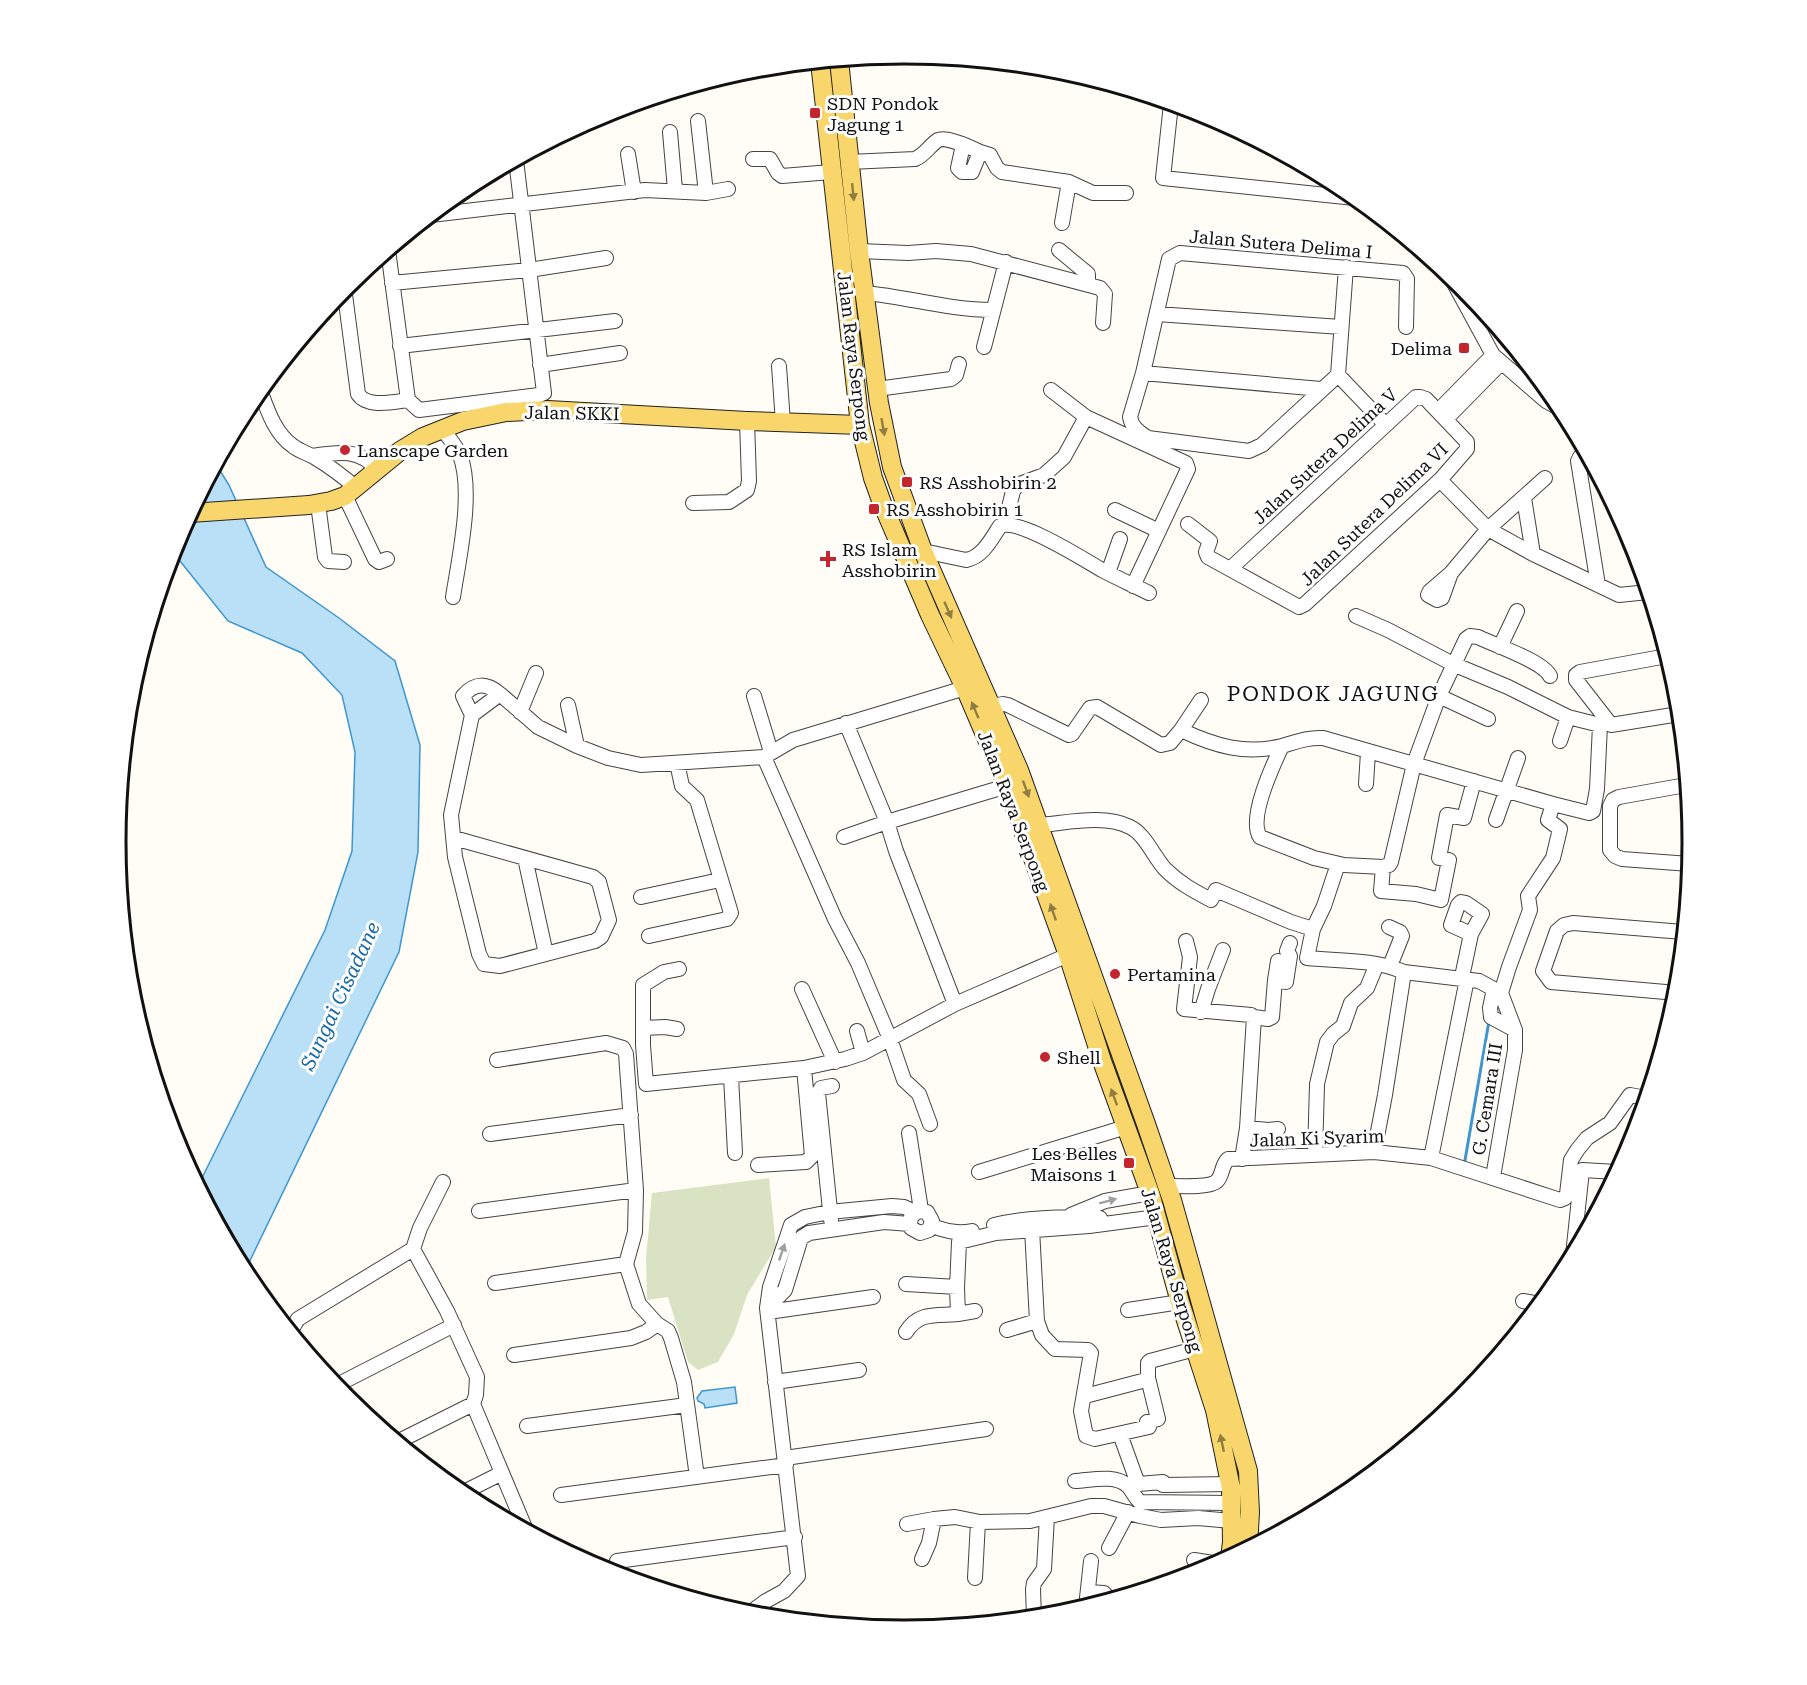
<svg xmlns="http://www.w3.org/2000/svg" width="1807" height="1685" font-family="'Roboto Serif',serif">
<rect width="100%" height="100%" fill="#fffdf5"/>
<path fill="#d9e3c4" d="M769 1178 776 1247 747 1295 734 1334 718 1362 698 1370 688 1362 668 1297 647 1300 646 1258 652 1193Z"/>
<path fill="#b9e0f7" stroke="#3f96cf" stroke-width="1.5" d="M216 464 229 485 266 567 339 618 395 661 420 745 418 852 399 952 244 1273 198 1186 325 930 352 851 355 752 342 695 302 653 228 621 172 551 175 540Z
M735 1387 737 1403 705 1408 704 1404 698 1401 697 1398 702 1391Z"/>
<g fill="none" stroke-linecap="round" stroke-linejoin="round">
<path stroke="#3f96cf" stroke-width="3" d="M1464 1166 1489 1021"/>
<defs>
<path id="minor" d="M877 57 924 56
M1171 104 1163 178 1355 198
M698 121 706 193
M670 132 675 190
M980 152 990 155 997 168 1002 172 1069 182 1093 193H1126
M628 154 634 192
M753 159H770L778 173 782 176 831 172
M849 162 915 159C925 155 929 146 938 140 946 136 972 148 980 152L972 172H962L958 168 963 145
M431 215 645 190 706 193 728 189
M1062 223 1069 182
M1059 250 1088 274V285
M859 251 908 253 936 251 971 254 1100 288 1105 294 1103 323
M1346 267 1338 375 1385 424
M1450 276 1493 355 1546 401 1561 409
M392 283 529 270 606 258
M344 287 358 394C367 408 393 402 408 400L388 250
M865 293C908 297 949 310 992 310
M1157 314 1341 327
M400 346 615 321
M984 347 1006 262
M540 365 620 353
M779 366 783 423
M1143 373 1321 389
M1338 375 1262 445 1249 451 1148 438C1139 432 1132 428 1130 417L1143 373 1169 259 1180 253 1403 273 1407 279 1406 327
M877 389 951 379 956 375 959 364
M260 390C267 409 275 434 293 446 299 451 307 453 314 457 329 466 343 476 356 488
M1051 390 1086 417 1186 463 1188 469 1133 586
M408 400 419 410 539 395 544 393 516 160
M1438 411 1493 355
M1446 419 1501 363
M442 428C448 437 456 446 460 455 474 492 459 558 453 597
M1586 454 1580 457 1578 461 1598 585
M312 456C338 452 360 448 377 470
M1440 480 1488 529 1533 554 1619 595 1648 592
M345 496 375 559 379 562 387 559
M1524 498 1533 554
M693 503 729 502 747 490 749 481 747 421
M318 504 325 557 328 561 344 562
M1115 510 1159 531
M1005 524 1013 491 1017 485 1044 475 1064 457 1086 417
M1188 524 1210 541 1206 552 1208 557 1299 607 1305 604 1440 480 1467 449V442L1426 399 1420 397H1416L1231 568
M923 551 966 560C983 557 992 538 1000 526 1019 518 1083 559 1102 570 1117 578 1133 585 1149 593
M1108 573 1120 539
M1451 573 1442 598 1437 600 1428 595 1430 591 1451 573 1488 529 1545 478
M1500 647 1517 611
M1667 656 1580 672 1576 675V680L1611 725 1679 714
M754 696 771 752
M1439 696 1488 719
M568 705 577 746
M992 706 1003 704 1008 705 1069 735 1072 734 1090 708 1097 707 1161 745 1170 743 1181 730C1215 746 1245 755 1282 746 1296 742 1308 737 1323 738L1553 804 1589 813 1593 811 1597 789 1600 725 1568 717 1508 687 1453 664 1388 630 1356 616
M520 712 536 673
M472 715 463 696C475 682 487 683 500 694
M846 723 887 822 1007 786
M1181 730 1201 700
M1560 741 1568 717
M1282 746C1273 765 1248 818 1260 837L1314 858 1344 865 1383 867 1389 865 1391 862 1414 764 1439 696 1466 639 1470 636 1478 637C1494 645 1543 661 1550 676
M764 757 835 919 858 963 890 1039 904 1080 919 1094 930 1124
M1366 784 1368 752
M1686 785 1619 797 1613 800 1610 806V850L1615 856 1622 859 1690 864
M1496 820 1518 758
M1039 825C1067 823 1104 814 1130 827 1145 834 1154 857 1165 869 1179 883 1194 891 1211 900L1216 890 1291 922 1313 929 1307 958C1339 961 1374 959 1404 972
M844 837 887 822 896 851 955 1004
M454 838 593 877 599 882 609 920 601 937 595 941 500 966 484 964 479 954 455 857 451 815 472 715 500 694 538 727 577 746 608 758 641 765 764 757 793 740 965 688
M525 858 546 954
M1383 867 1381 891 1416 894 1441 900 1449 860 1439 858 1447 815 1464 818 1474 781
M641 897 720 880
M1389 927 1400 932 1402 936 1390 966
M1313 929 1324 906 1338 864
M649 936 727 919 731 913 697 800 682 786 677 763
M1186 941 1190 957 1184 1009 1251 1015 1254 1017 1247 1128 1242 1159
M1278 961 1275 980 1286 982 1290 956 1287 951 1290 943
M679 969 664 972 643 985V1045L646 1084 804 1068 845 1059 863 1053 955 1004 1068 955
M1462 977 1471 934 1451 925 1458 905 1461 902 1466 903 1482 914 1471 934
M802 989 835 1062
M1494 989 1490 1008 1491 1017 1515 1030
M1501 993 1509 967 1530 910 1528 896 1553 858 1560 829 1548 820 1553 804
M1677 993 1551 982 1543 971 1557 931 1564 925 1573 923 1683 932
M1201 1012 1208 989 1223 950
M1254 1017 1268 1019 1272 1017 1275 980
M643 1028 665 1027 677 1029
M857 1031 863 1053
M497 1060 606 1043 623 1048 626 1054 636 1190 635 1232 626 1264 639 1304 657 1324 668 1331 671 1338 684 1382 697 1477
M731 1076 735 1153
M1247 1128 1268 1130 1278 1129
M909 1133 921 1210
M490 1134 631 1115
M1374 1152 1385 1095 1404 972 1479 981 1501 993 1515 1030V1050L1493 1177
M1315 1155 1317 1084 1327 1042 1333 1034 1343 1026 1351 1003 1367 988 1377 964
M1431 1158 1467 979
M758 1165 806 1162 812 1156 804 1068
M979 1172 1126 1127
M1167 1186C1177 1186 1210 1188 1217 1181 1223 1175 1221 1166 1228 1159L1374 1152 1431 1158 1560 1200 1565 1198 1567 1194 1571 1160 1578 1149 1587 1138 1610 1123 1630 1095 1646 1098
M479 1211 636 1190
M1071 1215 1105 1201 1150 1193
M831 1220 818 1093 821 1088 832 1086
M994 1225C1028 1217 1064 1216 1100 1218
M932 1226C946 1231 958 1234 972 1231
M1032 1229 1037 1321 1042 1335 1055 1349 1088 1350 1091 1353 1081 1411 1086 1436 1095 1439 1149 1427 1147 1422 1158 1419 1148 1378
M413 1249 420 1228 443 1182
M1573 1255 1582 1170 1617 1172
M495 1283 626 1264
M906 1284 957 1287
M1523 1301 1540 1304
M767 1308 785 1290 801 1238 809 1233 884 1222 910 1224 911 1228 920 1233 929 1230 932 1221 927 1212 918 1211 911 1217 910 1224
M1128 1310 1180 1302
M768 1312 873 1297
M958 1314 975 1311
M1007 1330 1037 1321
M290 1332 298 1319 413 1249 447 1311 477 1377 476 1395 473 1404 526 1530
M906 1332C919 1311 937 1316 958 1314L957 1288 959 1242 996 1233 1089 1226 1157 1217
M514 1355 631 1338 646 1332 657 1324
M775 1382 859 1370
M335 1386 454 1325
M1085 1396 1146 1380 1148 1378V1363L1150 1361 1195 1349
M527 1426 687 1405
M1120 1434 1138 1484 1163 1482V1485L1231 1484
M397 1442 473 1404
M785 1458 986 1429
M1075 1481C1092 1480 1115 1474 1128 1486 1133 1491 1134 1497 1140 1502L1232 1503
M460 1494 502 1473
M561 1495 786 1465
M907 1524 934 1519 955 1517 980 1522 1030 1521 1091 1506H1104L1140 1516 1161 1520 1198 1518 1232 1521
M1109 1548 1128 1512
M922 1559 929 1543 934 1519
M1194 1560 1219 1564
M617 1561 795 1537
M975 1578 978 1522
M1088 1592 1104 1593 1110 1600
M1086 1607 1091 1561
M747 1615 766 1601 784 1591 798 1576 767 1308 770 1287 791 1225 805 1217 829 1212 892 1206 904 1207 915 1212
M1034 1618 1033 1589 1034 1583 1044 1569 1047 1517"/>
<path id="major" d="M839 60 859 251 879 403 892 467 923 551 1019 770 1146 1124 1172 1200 1248 1471 1250 1512 1248 1548
M820 62 860 425 873 478 882 503 930 615 965 688 1007 786 1068 955 1102 1061 1150 1193 1180 1302 1215 1410 1231 1488 1232 1542 1230 1558
M190 513 309 505 331 501 345 496 400 451 423 437 463 421 506 412 548 410 747 421 860 425"/>
</defs>
<use href="#minor" stroke="#444" stroke-width="16"/>
<use href="#major" stroke="#222" stroke-width="20"/>
<use href="#minor" stroke="#fff" stroke-width="14"/>
<use href="#major" stroke="#f9d66b" stroke-width="18"/>
</g>
<defs><path id="oneway-solid" d="M-6-.8H1V-3.2L6.5 0L1 3.2V.8H-6Z" transform="scale(1.5)"/></defs>
<g fill="#917d42">
<use href="#oneway-solid" transform="translate(853 192) rotate(84)"/>
<use href="#oneway-solid" transform="translate(883 427) rotate(80)"/>
<use href="#oneway-solid" transform="translate(948 610) rotate(66)"/>
<use href="#oneway-solid" transform="translate(975 710) rotate(-113)"/>
<use href="#oneway-solid" transform="translate(1026 789) rotate(70)"/>
<use href="#oneway-solid" transform="translate(1053 912) rotate(-109)"/>
<use href="#oneway-solid" transform="translate(1114 1097) rotate(-110)"/>
<use href="#oneway-solid" transform="translate(1222 1443) rotate(-102)"/>
</g>
<g fill="#a0a0a0">
<use href="#oneway-solid" transform="translate(1108 1201) rotate(-15)"/>
<use href="#oneway-solid" transform="translate(782 1252) rotate(-71)"/>
</g>
<g fill="#c4262e" stroke="#fff" stroke-width="2">
<rect x="809" y="107" width="12" height="12" rx="3"/>
<rect x="1458" y="342" width="12" height="12" rx="3"/>
<circle cx="345" cy="450" r="6"/>
<rect x="901" y="476" width="12" height="12" rx="3"/>
<rect x="868" y="503" width="12" height="12" rx="3"/>
<path d="M825 550h6v6h6v6h-6v6h-6v-6h-6v-6h6z"/>
<circle cx="1115" cy="974" r="6"/>
<circle cx="1045" cy="1057" r="6"/>
<rect x="1123" y="1157" width="12" height="12" rx="3"/>
</g>
<g text-anchor="middle" dominant-baseline="central" stroke-width="6" stroke-linejoin="round" paint-order="stroke">
<g font-size="18" fill="#111" stroke="#fff" text-anchor="start">
<text x="827" y="103">SDN Pondok<tspan x="827" dy="21">Jagung 1</tspan></text>
<text x="1452" y="348" text-anchor="end">Delima</text>
<text x="357" y="450">Lanscape Garden</text>
<text x="919" y="482">RS Asshobirin 2</text>
<text x="886" y="509">RS Asshobirin 1</text>
<text x="842" y="549">RS Islam<tspan x="842" dy="21">Asshobirin</tspan></text>
<text x="1127" y="974">Pertamina</text>
<text x="1057" y="1057">Shell</text>
<text x="1117" y="1153" text-anchor="end">Les Belles<tspan x="1117" dy="21">Maisons 1</tspan></text>
</g>
<g font-size="18" fill="#111" stroke="#fff">
<text transform="translate(1281 244) rotate(5)">Jalan Sutera Delima I</text>
<text transform="translate(854 356) rotate(83)">Jalan Raya Serpong</text>
<text transform="translate(572 413) rotate(1)">Jalan SKKI</text>
<text transform="translate(1325 456) rotate(-43)">Jalan Sutera Delima V</text>
<text transform="translate(1374 514) rotate(-44)">Jalan Sutera Delima VI</text>
<text transform="translate(1014 811) rotate(69)">Jalan Raya Serpong</text>
<text transform="translate(1487 1099) rotate(-81)">G. Cemara III</text>
<text transform="translate(1317 1138) rotate(-2)">Jalan Ki Syarim</text>
<text transform="translate(1172 1270) rotate(73)">Jalan Raya Serpong</text>
</g>
<g font-size="20" font-style="italic" fill="#1768a6" stroke="#fff">
<text transform="translate(340 996) rotate(-65)">Sungai Cisadane</text>
</g>
<g font-size="21" letter-spacing="1.5" fill="#111" stroke="#fff">
<text x="1333" y="694">PONDOK JAGUNG</text>
</g>
</g>
<path d="M0 0H1807V1685H0ZM126 842a778 778 0 1 1 1556 0a778 778 0 1 1-1556 0Z" fill="#fff" fill-rule="evenodd"/>
<path fill="none" stroke="#111" stroke-width="3" d="M126 842a778 778 0 1 1 1556 0a778 778 0 1 1-1556 0Z"/>
</svg>
